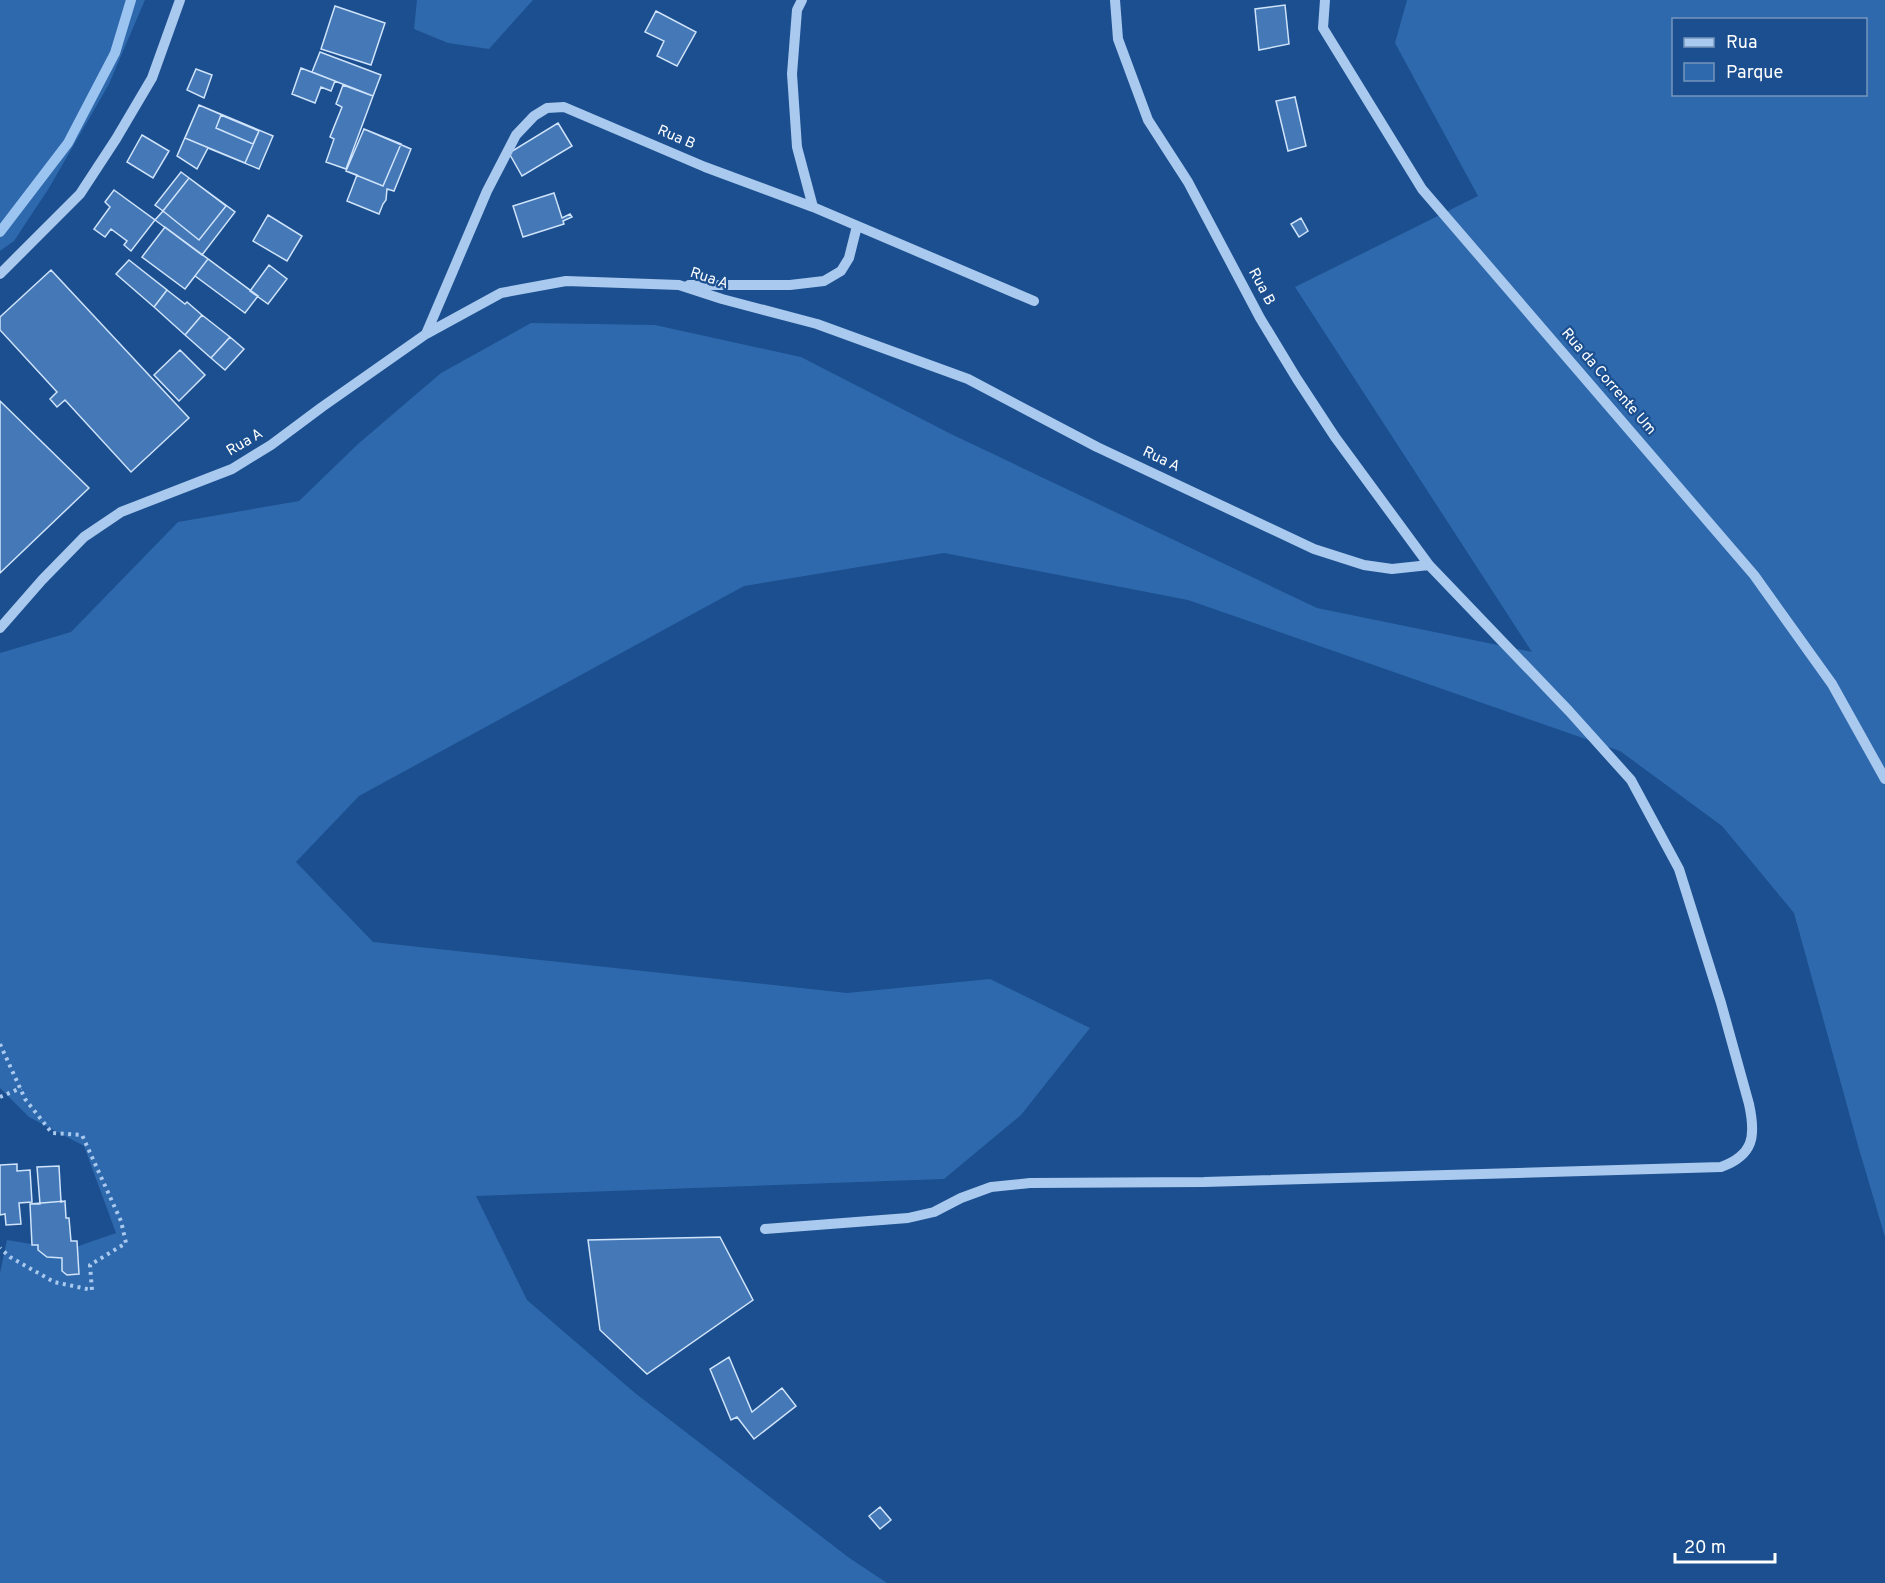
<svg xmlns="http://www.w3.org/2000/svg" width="1885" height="1583" font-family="Overpass,sans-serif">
<rect width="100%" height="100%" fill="#1b4f8f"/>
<path fill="#2e69ad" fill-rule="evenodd" d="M0 0H145L109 84 49 188 14 241 0 251Z
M417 0H533L489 49 448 43 414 29Z
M1407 0H1885V1237L1859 1149 1794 913 1722 826 1620 751 1188 600 944 553 744 586 359 796 296 862 373 942 847 993 990 979 1090 1028 1021 1115 944 1179 476 1196 527 1300 635 1393 848 1557 887 1583H0V1273L7 1240 67 1250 116 1233 84 1146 29 1117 0 1088V653L71 632 178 522 299 501 358 444 441 373 531 323 655 325 801 357 951 434 1317 608 1532 652 1295 287 1478 196 1395 43ZM1674 20H1866V94H1674Z"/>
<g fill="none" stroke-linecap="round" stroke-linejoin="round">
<path stroke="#9cc4f0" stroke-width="10" d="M0 232 68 143 115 53 131 0"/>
</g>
<path fill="#4478b7" stroke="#cfe3fa" stroke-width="1.5" d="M1285 5 1289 44 1259 50 1255 9Z
M335 6 385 23 371 65 321 49Z
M656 11 696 32 677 66 657 56 664 41 645 32Z
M320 52 381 75 373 96 312 72Z
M301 68 335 81 331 91 321 87 315 103 292 94Z
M196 69 212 75 204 98 187 90Z
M343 85 373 96 346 169 326 162 334 139 330 137 342 107 336 104Z
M1295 97 1306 146 1288 151 1276 101Z
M199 105 273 136 259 169 208 148 197 169 177 156Z
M199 105 259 131 245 163 185 138Z
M221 115 259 131 253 144 216 128Z
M558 123 572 146 522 176 509 153Z
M364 129 401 144 383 186 346 171Z
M364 129 411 149 394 191 387 189 386 200 383 204 379 214 347 201 357 175 346 171Z
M142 135 169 151 153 178 127 162Z
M181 172 235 212 202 255 155 220 163 211 155 205Z
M189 178 226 206 199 240 163 211Z
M114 190 155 220 131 251 124 245 127 241 111 229 105 237 94 229 110 207 105 202Z
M554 193 562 218 570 214 572 217 563 221 564 224 523 237 513 206Z
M268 215 302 236 287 261 253 241Z
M1301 218 1308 231 1299 237 1291 224Z
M165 227 208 259 185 289 142 257Z
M165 227 258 296 245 313 195 276 185 289 142 257Z
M129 260 167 290 154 307 116 274Z
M269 265 287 279 268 304 250 291Z
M51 270 189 418 131 472 65 400 57 407 50 399 57 392 0 330V317Z
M167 290 185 304 187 302 202 315 185 335 154 307Z
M202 315 230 337 211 358 185 335Z
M230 337 244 349 225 370 211 358Z
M180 350 205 375 179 401 154 375Z
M0 401 89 488 0 573Z
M17 1164V1171L30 1170 32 1202 19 1203 21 1224 6 1225 5 1214 0 1215V1165Z
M59 1166 61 1202 65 1201 66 1218H69L71 1241H77L79 1274 67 1275 62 1271V1258L47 1257 38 1250V1245H32L30 1204H40L37 1167Z
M65 1201 66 1218H69L71 1241H77L79 1274 67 1275 62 1271V1258L47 1257 38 1250V1245H32L30 1204Z
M720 1237 753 1300 647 1374 600 1330 588 1240Z
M729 1357 752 1412 782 1388 796 1406 754 1439 737 1417 731 1420 710 1369Z
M880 1507 891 1520 880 1529 869 1516Z"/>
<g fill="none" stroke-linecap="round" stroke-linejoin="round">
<path stroke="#a9c9ee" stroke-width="4" stroke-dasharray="3 4.5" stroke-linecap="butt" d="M0 1044 25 1099 52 1133 82 1135 121 1221 126 1243 90 1265 92 1290 54 1282 10 1257 0 1248
M0 1097 21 1088"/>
<path stroke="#a9c9ee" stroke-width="10" d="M802 0 797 10 792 74 797 147 813 207
M1325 0 1323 28 1422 189 1754 575 1832 684 1885 779
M0 274 80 194 116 139 152 78 180 0
M689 285H790L824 281 841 271 849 258 857 226
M426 334 487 191 516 135 534 116 547 108 564 107 705 167 813 207 1034 301
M0 628 42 580 84 537 121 512 232 469 271 445 322 407 426 334 501 293 566 281 679 285 722 299 817 324 968 379 1097 447 1314 549 1364 565 1392 569 1429 565
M765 1229 908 1218 934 1212 961 1198 991 1187 1030 1183 1204 1182 1721 1167C1754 1155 1756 1136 1749 1104L1721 1003 1679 869 1631 780 1569 711 1429 565 1335 437 1297 379 1260 318 1188 182 1148 120 1118 39 1115 0"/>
</g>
<g text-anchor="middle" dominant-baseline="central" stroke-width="4.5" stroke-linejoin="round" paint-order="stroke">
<g font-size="15" fill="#fff" stroke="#1b4f8f">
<text transform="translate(676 138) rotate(23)">Rua B</text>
<text transform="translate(709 279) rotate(18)">Rua A</text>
<text transform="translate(1261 287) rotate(62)">Rua B</text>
<text transform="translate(1608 382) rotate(49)">Rua da Corrente Um</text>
<text transform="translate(245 443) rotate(-31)">Rua A</text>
<text transform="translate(1161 460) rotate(25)">Rua A</text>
</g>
</g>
<rect x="1672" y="18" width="195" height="78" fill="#1b4f8f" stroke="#7695bc" stroke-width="1.5"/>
<rect x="1684" y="38" width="30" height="9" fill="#a9c9ee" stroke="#7695bc" stroke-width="1.5"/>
<text x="1726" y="48" font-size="18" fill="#ffffff">Rua</text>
<rect x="1684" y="63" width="30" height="18" fill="#2e69ad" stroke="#7695bc" stroke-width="1.5"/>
<text x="1726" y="78" font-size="18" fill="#ffffff">Parque</text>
<path d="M1675 1553v9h100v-9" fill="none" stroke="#ffffff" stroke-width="3"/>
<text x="1684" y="1553" font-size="18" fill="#ffffff" stroke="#1b4f8f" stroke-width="4.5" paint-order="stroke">20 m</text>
</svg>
